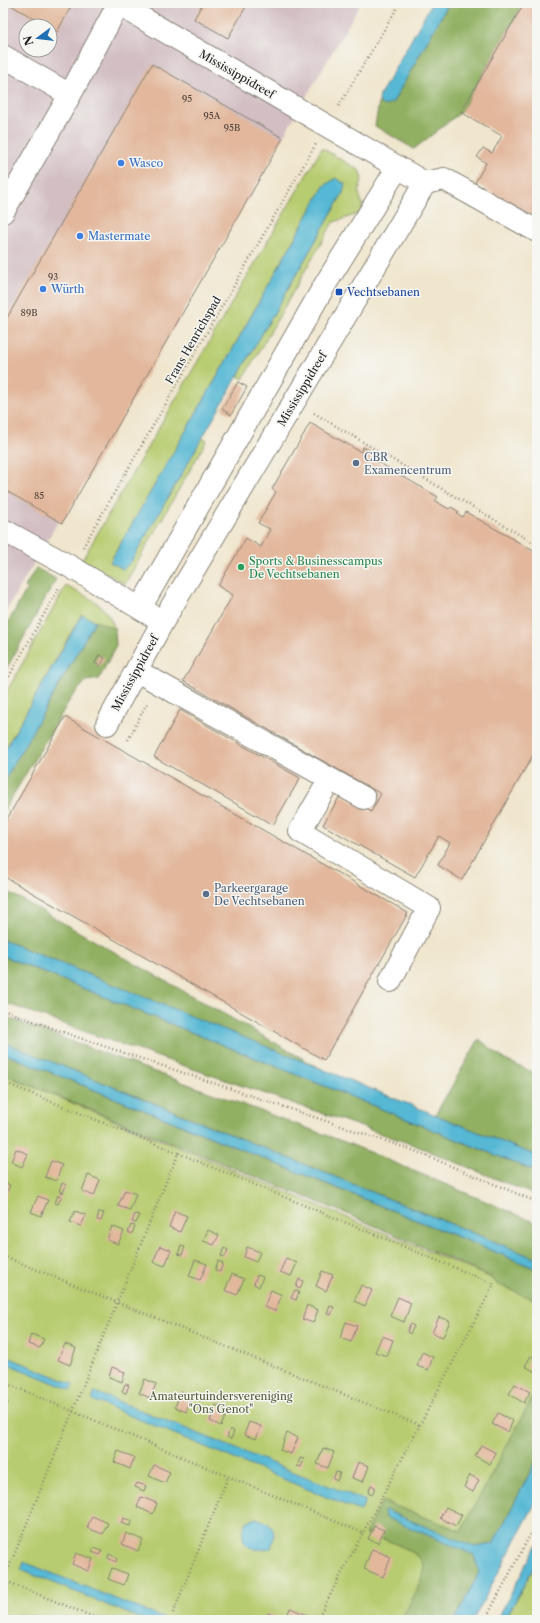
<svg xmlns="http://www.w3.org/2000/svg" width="540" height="1623" font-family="'Libre Caslon Text',serif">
<rect width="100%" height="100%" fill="#f6f6f2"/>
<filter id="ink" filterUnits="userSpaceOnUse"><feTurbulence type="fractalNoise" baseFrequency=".025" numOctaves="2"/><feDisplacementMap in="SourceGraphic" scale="8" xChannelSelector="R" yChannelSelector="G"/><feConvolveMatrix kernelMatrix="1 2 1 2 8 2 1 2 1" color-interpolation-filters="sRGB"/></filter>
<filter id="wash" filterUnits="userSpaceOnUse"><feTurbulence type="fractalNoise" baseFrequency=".012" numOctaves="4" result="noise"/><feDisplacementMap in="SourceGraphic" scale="16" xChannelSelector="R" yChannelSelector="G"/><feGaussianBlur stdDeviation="0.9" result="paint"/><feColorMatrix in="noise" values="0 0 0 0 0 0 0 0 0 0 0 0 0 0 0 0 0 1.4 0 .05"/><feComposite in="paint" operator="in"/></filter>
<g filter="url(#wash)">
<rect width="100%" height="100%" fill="#f0e6ce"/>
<path fill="#d2bec3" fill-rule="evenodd" d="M3 3H361L3 616ZM26 26H50V50H26Z"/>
<path fill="#b7cc70" stroke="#6a7446" d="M322 148 359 170C365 182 360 182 359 192 359 196 362 202 363 206L358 214 334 222 331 226 243 379 238 376 343 193 345 184 336 178 324 186 217 377 110 562 123 569 131 562 202 438 207 440 125 584 82 560Z
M66 586C90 599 105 602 115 629L81 615 3 753V698Z
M3 1074 537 1297V1451L447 1620H3Z
M537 1562V1620H505L508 1614Z"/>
<path fill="#91b062" stroke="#56663f" d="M449 3H524L461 112 414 149 375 126 379 102 384 106 393 102Z
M36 568 56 579 3 675V631L27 589 25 587Z
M95 621 115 629 116 645 99 679 86 681 71 698 3 812V783Z
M3 889 323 1070 3 940Z
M3 956 537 1172V1196L417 1146 77 1029 3 1002Z
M3 1016 350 1144 537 1223V1259L3 1042Z
M479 1039 505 1060 537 1074V1156L435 1115Z
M3 1053 537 1269V1301L497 1284 491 1277 352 1216 3 1074Z
M537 1389V1459L455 1620H400C406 1610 426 1577 424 1567 421 1549 380 1538 365 1534L382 1501 461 1531Z"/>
<path fill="#56b8d4" stroke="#396a78" d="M432 3H449L393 102 384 106 379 102 380 95Z
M336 178 345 184 343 193 131 562 123 569 110 562 217 377 324 186Z
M82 615 95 621 3 783V753Z
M3 940 537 1156V1172L3 956Z
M3 1042 537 1259V1269L3 1053Z
M3 1355 73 1384 71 1390 3 1362Z
M95 1392 366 1501 360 1511 92 1400Z
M537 1459V1500L473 1620H455L479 1572 474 1555 385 1517 384 1512 385 1510 475 1547 493 1544Z
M256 1518C274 1524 277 1531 271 1548 250 1553 236 1544 246 1522Z
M537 1544V1561L505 1620H497Z
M24 1562 168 1620H144L21 1570Z"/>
<g id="blocks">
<path fill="#e2b79b" d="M7 3H73L57 32 50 28V26H47Z
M203 3H248L228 38 194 19Z
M524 3H537V218L475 183 486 163 477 157 483 148 492 153 502 136 461 112Z
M152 64 283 138 62 523 3 489V325Z
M238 382 247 387 231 415 222 409Z
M310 423 361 452 363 447 374 453 371 458 438 497 435 501 449 509 451 507 459 512 457 514 463 517 466 512 537 553V748L462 880 438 865 450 843 439 836 415 877 323 825 341 794 371 812 381 794 183 681 233 595 218 586 246 538 261 547 270 529 258 523 276 492 272 489Z
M99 655 105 658 100 666 95 663Z
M180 710 300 778 273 825 154 757Z
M65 717 408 913 324 1060 3 876V826Z
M16 1149 28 1154 22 1167 11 1162Z
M51 1161 62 1165 56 1181 45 1177Z
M88 1175 100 1180 94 1196 82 1191Z
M3 1182 10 1185 3 1202Z
M62 1183 66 1185 63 1193 59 1191Z
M125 1190 136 1194 130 1210 118 1206Z
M58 1195 62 1196 58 1204 55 1203Z
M38 1196 48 1200 41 1216 31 1212Z
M75 1211 86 1215 81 1226 70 1222Z
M175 1211 187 1216 180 1232 169 1227Z
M99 1212 104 1213 101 1221 97 1220Z
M135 1214 140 1215 136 1223 132 1222Z
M131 1225 135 1226 132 1234 128 1232Z
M112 1226 124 1231 118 1244 107 1240Z
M208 1230 219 1235 214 1245 203 1241Z
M160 1246 171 1250 165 1266 153 1262Z
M181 1246 185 1247 182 1255 178 1254Z
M247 1247 260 1252 256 1262 244 1257Z
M224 1248 228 1250 225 1257 221 1256Z
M286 1258 297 1263 291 1276 280 1272Z
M195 1260 207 1264 200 1280 189 1276Z
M218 1261 223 1263 220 1272 215 1270Z
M322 1271 333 1275 326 1291 316 1286Z
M232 1274 244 1279 237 1295 225 1290Z
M257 1275 263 1277 259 1287 254 1284Z
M299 1279 303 1281 300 1289 296 1287Z
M361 1285 372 1290 365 1306 354 1301Z
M271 1290 282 1295 275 1311 264 1307Z
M295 1290 299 1292 296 1300 291 1298Z
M398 1297 411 1303 404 1322 390 1316Z
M307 1305 318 1310 313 1323 302 1319Z
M330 1306 334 1307 331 1315 327 1314Z
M439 1317 450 1321 443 1337 432 1333Z
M346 1322 357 1326 351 1342 340 1338Z
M410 1324 414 1326 410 1334 407 1332Z
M31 1334 44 1339 40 1348 28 1344Z
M382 1336 393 1340 387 1356 375 1352Z
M65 1344 76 1348 70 1365 58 1360Z
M422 1352 433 1357 428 1370 417 1366Z
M531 1356 537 1359V1373L525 1366Z
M112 1367 125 1372 122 1382 109 1377Z
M145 1379 156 1384 150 1398 139 1393Z
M125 1384 129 1385 126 1393 122 1392Z
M515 1384 530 1392 524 1403 509 1394Z
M181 1391 192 1395 186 1412 175 1407Z
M3 1400 8 1402 3 1413Z
M216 1405 228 1410 221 1426 210 1421Z
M498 1413 513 1421 508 1432 492 1424Z
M249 1422 261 1426 256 1439 244 1435Z
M230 1429 234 1431 231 1439 227 1437Z
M287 1433 298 1438 291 1454 280 1450Z
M481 1445 496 1453 490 1464 475 1456Z
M323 1448 334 1452 328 1468 317 1464Z
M118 1451 134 1457 130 1469 114 1462Z
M300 1458 304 1459 301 1467 297 1466Z
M358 1462 369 1466 363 1482 352 1478Z
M154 1465 170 1472 165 1483 149 1476Z
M336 1472 340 1473 337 1481 333 1479Z
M470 1475 479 1480 473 1492 464 1487Z
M137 1483 146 1486 144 1491 135 1487Z
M371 1485 375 1487 372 1495 368 1493Z
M141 1497 157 1503 153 1514 137 1507Z
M446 1507 462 1515 456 1526 440 1518Z
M92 1516 108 1523 103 1534 87 1528Z
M123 1518 132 1521 130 1526 121 1523Z
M374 1526 384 1530 378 1543 368 1539Z
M126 1533 143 1540 138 1551 122 1544Z
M94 1548 102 1551 100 1555 92 1552Z
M372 1549 391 1557 383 1577 364 1569Z
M76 1553 93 1559 88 1571 72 1564Z
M109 1554 117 1558 116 1562 108 1558Z
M112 1568 128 1574 124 1585 108 1579Z
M290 1608 310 1616 309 1620H286Z
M268 1613 284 1620H265Z
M70 1616 80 1620H68Z"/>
</g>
</g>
<g filter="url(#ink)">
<use href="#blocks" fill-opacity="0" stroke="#868175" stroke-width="1"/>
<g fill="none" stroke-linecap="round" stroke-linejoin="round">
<defs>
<path id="minor" d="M3 56 70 95
M425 183 444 179 537 231
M3 212 70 95 119 3
M3 530 71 567 153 616
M140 608 326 283 398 167
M137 671 364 798
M107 724 163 621 425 183 118 4
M330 779 300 831 429 908 390 981"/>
</defs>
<use href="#minor" stroke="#868175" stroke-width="24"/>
<path stroke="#868175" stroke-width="2.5" stroke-dasharray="1 3" stroke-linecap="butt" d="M339 106 400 3
M314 413 537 545
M83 547 316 144
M3 687 60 586
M128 740 147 703
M3 1010 74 1036 415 1151 537 1202
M3 1082 178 1153
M3 1256 419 1425
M3 1382 363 1533
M3 1580 101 1620
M3 1582 178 1153 494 1284 317 1620
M173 1613 228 1477
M485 1620 537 1522"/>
<use href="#minor" stroke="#fff" stroke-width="22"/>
</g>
</g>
<g fill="#3f7fe0" stroke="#f6f6f2" stroke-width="1.5">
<circle cx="121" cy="163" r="4"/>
<circle cx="80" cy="236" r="4"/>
<circle cx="43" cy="289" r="4"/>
</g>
<rect fill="#1a4fb4" stroke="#f6f6f2" stroke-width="1.5" x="335" y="288" width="8" height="8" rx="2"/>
<g fill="#5c6f8a" stroke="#f6f6f2" stroke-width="1.5">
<circle cx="356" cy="463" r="4"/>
<circle cx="206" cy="894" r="4"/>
</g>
<circle fill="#2e9e5b" stroke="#f6f6f2" stroke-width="1.5" cx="241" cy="567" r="4"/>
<g text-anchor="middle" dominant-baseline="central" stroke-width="3" stroke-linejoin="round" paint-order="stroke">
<g font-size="9" fill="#4e433c">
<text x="187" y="98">95</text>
<text x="212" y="115">95A</text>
<text x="232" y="127">95B</text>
<text x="53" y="276">93</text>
<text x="29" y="312">89B</text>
<text x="39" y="495">85</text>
</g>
<g font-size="11" fill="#1c1c1c" stroke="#f6f6f2">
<text transform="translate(237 74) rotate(30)">Mississippidreef</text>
<text transform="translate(193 340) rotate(-60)">Frans Henrichspad</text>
<text transform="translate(302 389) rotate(-59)">Mississippidreef</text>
<text transform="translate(135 673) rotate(-61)">Mississippidreef</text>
</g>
<g font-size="11" fill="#366cbe" stroke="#f6f6f2" text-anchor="start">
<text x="129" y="163">Wasco</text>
<text x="88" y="236">Mastermate</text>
<text x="51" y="289">Würth</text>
</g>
<g font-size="11" fill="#164399" stroke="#f6f6f2" text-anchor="start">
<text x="347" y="292">Vechtsebanen</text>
</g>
<g font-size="11" fill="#4e5e75" stroke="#f6f6f2" text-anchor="start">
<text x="364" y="457">CBR<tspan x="364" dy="13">Examencentrum</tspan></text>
<text x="214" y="888">Parkeergarage<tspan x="214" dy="13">De Vechtsebanen</tspan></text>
</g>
<g font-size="11" fill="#27864d" stroke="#f6f6f2" text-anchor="start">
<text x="249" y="561">Sports &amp; Businesscampus<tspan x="249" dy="13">De Vechtsebanen</tspan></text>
</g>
<g font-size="11" fill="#525a39" stroke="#f6f6f2">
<text x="221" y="1396">Amateurtuindersvereniging<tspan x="221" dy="13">"Ons Genot"</tspan></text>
</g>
</g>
<rect width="540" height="1623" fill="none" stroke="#f6f6f2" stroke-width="16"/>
<g transform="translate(38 38) rotate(255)"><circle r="19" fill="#f6f6f2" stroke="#9f9f9c"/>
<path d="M0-3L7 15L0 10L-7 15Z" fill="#1f6fb2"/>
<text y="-6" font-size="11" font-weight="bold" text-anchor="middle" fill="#1c1c1c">N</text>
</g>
</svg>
